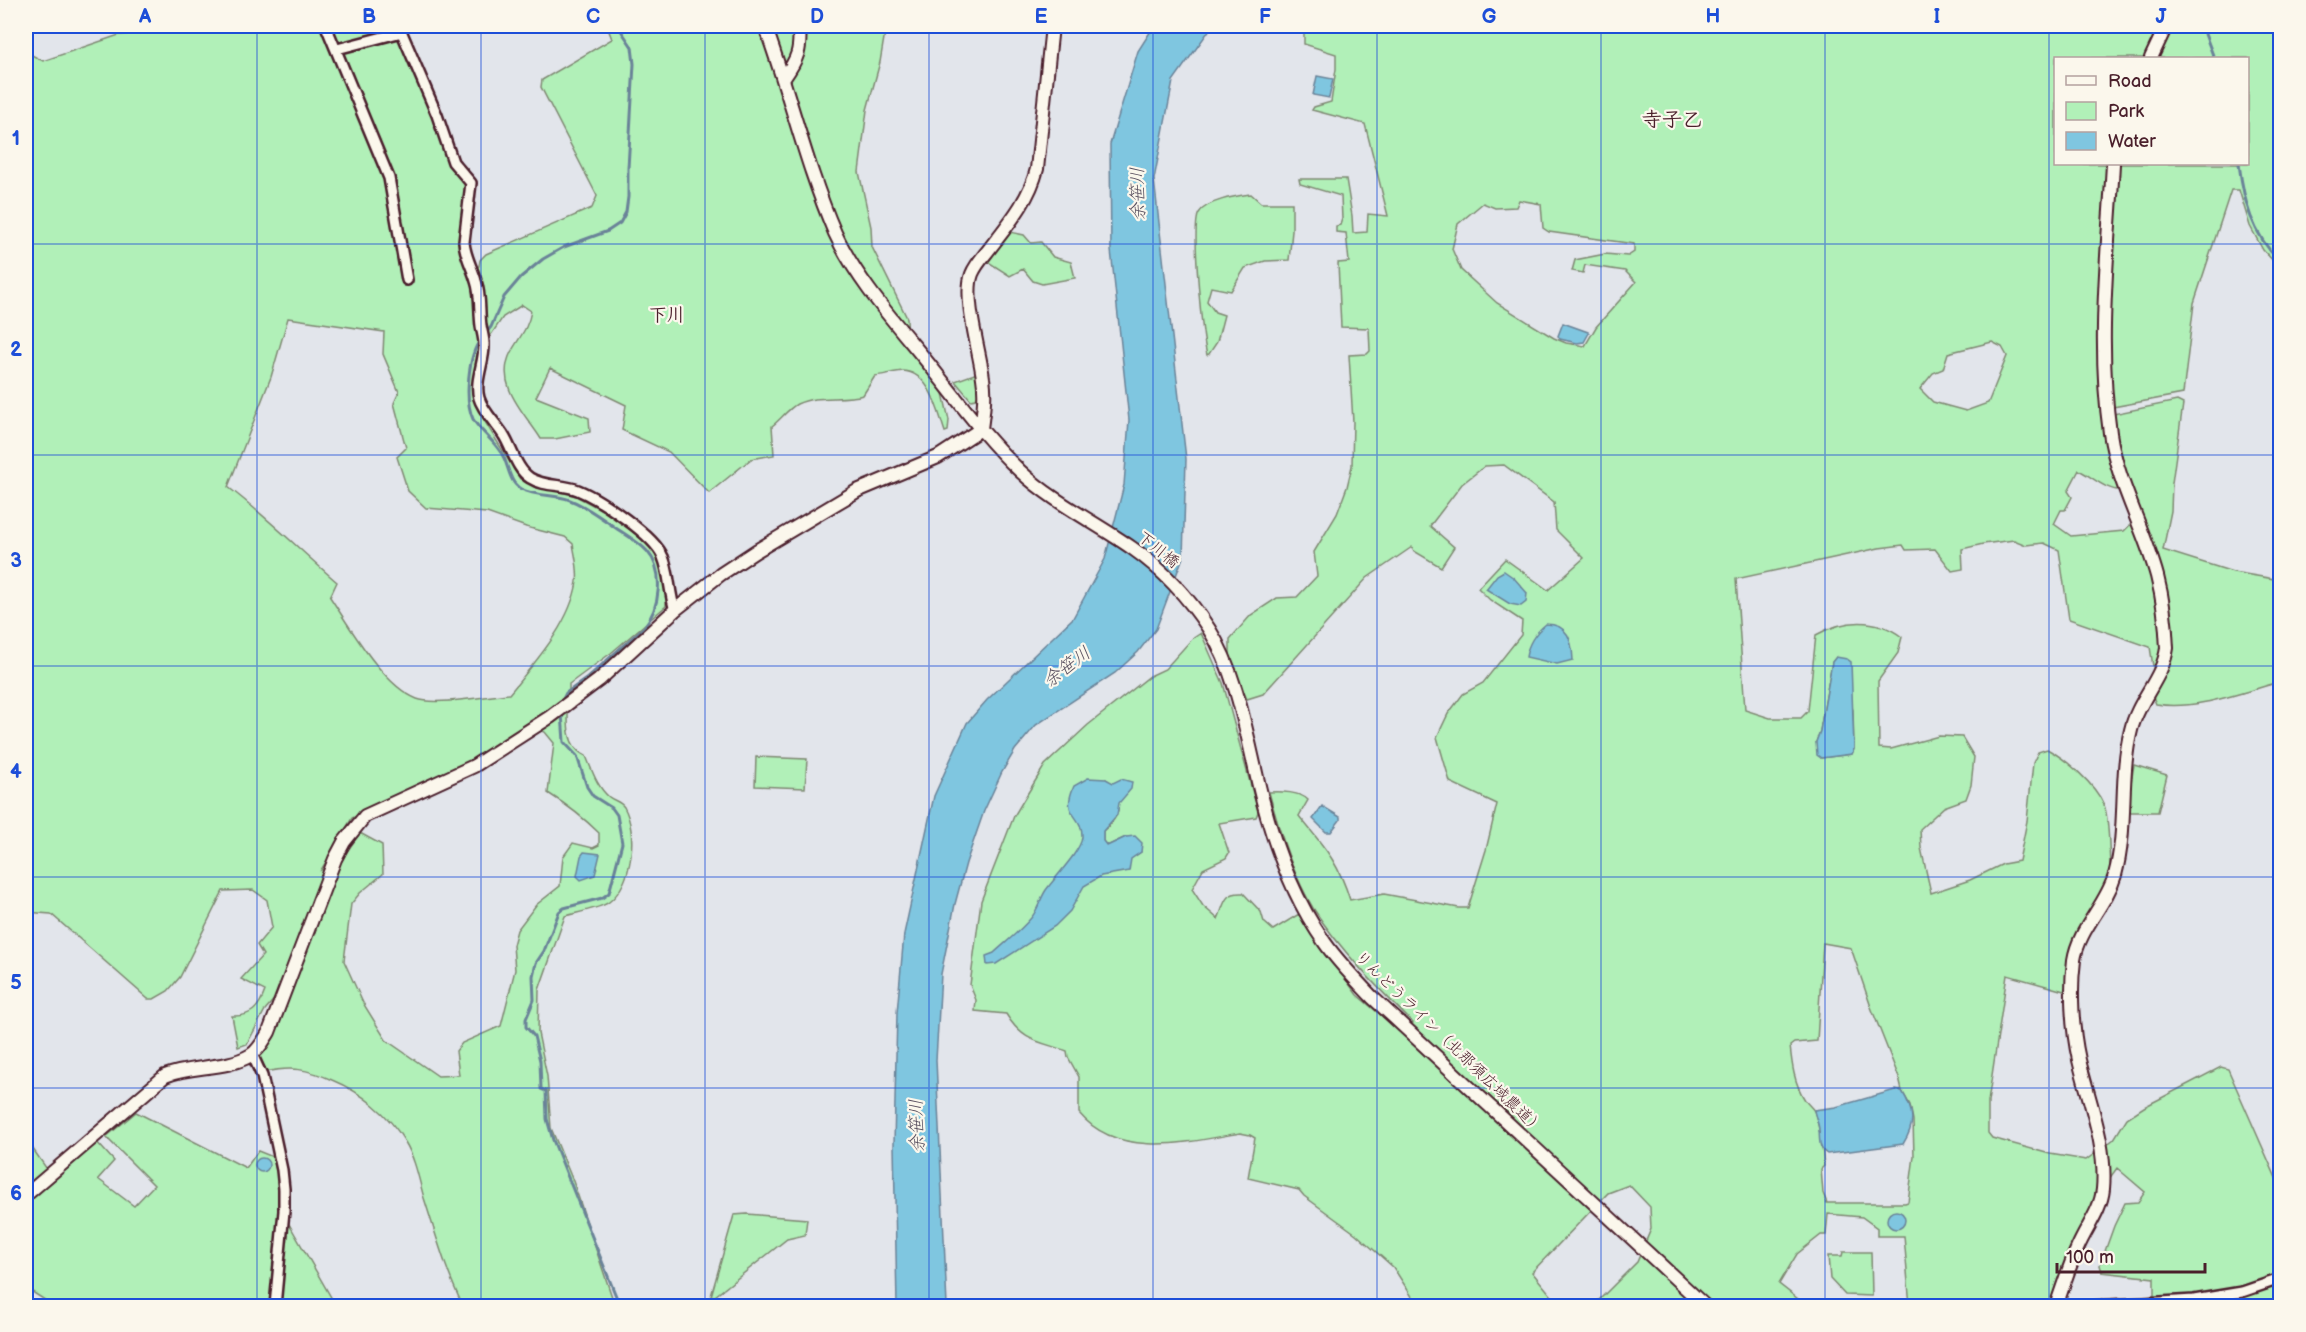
<svg xmlns="http://www.w3.org/2000/svg" width="2306" height="1332" font-family="'Balsamiq Sans','Klee One',sans-serif">
<rect width="100%" height="100%" fill="#e2e5eb"/>
<filter id="ink" filterUnits="userSpaceOnUse"><feTurbulence type="fractalNoise" baseFrequency=".0167" numOctaves="2"/><feDisplacementMap in="SourceGraphic" scale="12" xChannelSelector="R" yChannelSelector="G"/><feConvolveMatrix kernelMatrix="1 2 1 2 8 2 1 2 1" color-interpolation-filters="sRGB"/></filter>
<g filter="url(#ink)">
<path fill="#b1f0b8" stroke="#7e8872" stroke-width="1.5" fill-rule="evenodd" d="M182 26H397L455 170 465 183 468 270 479 266 480 260 486 254 592 208 597 196 541 87 542 80 612 39 607 26H886L880 62 867 110 859 172 871 227 872 247 907 318 908 346 943 393 949 420 948 431 945 432C938 412 931 374 904 371 896 371 884 375 875 376L863 395C842 401 817 394 797 404 788 409 780 420 772 426L774 455 751 459 709 493 669 452 622 430 626 405 550 368 536 397 589 418 590 432 555 439H541C525 413 494 386 511 352 520 336 528 329 531 311L522 305 503 317 478 354 473 382 474 398 482 417 520 479 534 485 576 496 602 510 651 545 660 561 666 594V606L611 653 569 684C570 707 560 745 586 756 592 770 597 787 609 797 614 801 620 801 624 807 638 832 633 883 609 902 602 908 575 913 565 916L539 990 538 1033 547 1076 551 1128 573 1181 615 1306H463C446 1272 436 1235 424 1198 419 1180 415 1158 405 1142 389 1114 361 1092 332 1080 307 1069 292 1066 265 1072L258 1055 277 996 265 1010 247 1044 238 1047 232 1016C251 1017 259 1008 265 991L241 979 263 955 257 945 272 927 267 900 253 890 223 891 180 977 168 991 154 999H148L51 914 26 912V52L43 61 119 35 180 30ZM288 318 384 332 383 354 399 392 394 403 406 448 397 457 408 491 426 508 487 513 526 527 565 537 573 544C575 556 579 570 577 582 570 624 536 661 509 694 488 696 435 706 417 699 382 685 350 627 330 597L337 582C301 551 266 516 228 487L271 377ZM531 726 545 732 554 743 548 793C567 805 583 817 599 833V845L593 848 573 843 563 857 560 886 536 905 517 930 513 945 515 970 501 1026 462 1043 456 1051 459 1075 438 1076 386 1040 363 1003 344 961 351 904 360 893 383 874 382 845 360 833 339 863 321 870 352 818 472 764Z
M1308 26H2254L2280 33V268L2263 250 2250 226 2239 190H2231L2194 303 2183 394 2113 407 2104 416 2123 490C2108 492 2092 477 2079 470L2068 491 2072 497 2065 510H2061L2054 524 2071 536 2124 531 2139 516 2137 501 2119 457 2113 414 2177 401 2183 404 2172 483 2171 511 2163 550 2233 572 2280 580V682C2242 692 2195 711 2156 704L2151 692 2154 673 2150 647 2069 619 2059 550 2044 543 2026 545 2014 540 1983 544 1962 549 1963 569 1952 571 1935 549 1906 550 1903 545 1879 548 1736 579 1745 710 1770 718H1801L1808 711 1816 635C1844 619 1876 617 1902 637L1898 653 1878 681 1879 748 1891 749 1939 736 1962 737 1974 757 1971 785 1966 799 1944 807 1920 829 1921 848 1931 893 1970 880 2003 864 2019 861 2027 821 2033 763 2038 752 2047 749C2066 759 2095 784 2104 805 2109 816 2110 865 2110 879L2064 991 2007 975 1988 1102V1133L1992 1138 2050 1154 2086 1160 2114 1139 2127 1118 2144 1107 2221 1067 2228 1069 2280 1187V1306H2101V1303L2154 1296V1278L2102 1272 2100 1265 2114 1226 2125 1203 2138 1202 2145 1192 2117 1168 2106 1183 2053 1306H1910L1904 1236H1877V1228L1862 1217 1828 1214 1826 1235H1821L1797 1254 1779 1284 1807 1306H1593L1637 1262 1651 1229 1650 1207 1629 1185 1608 1193 1532 1272 1560 1306H1509L1500 1300 1490 1302 1484 1306H1418L1393 1267 1356 1234 1304 1196 1299 1190 1248 1178 1255 1138 1250 1135 1240 1133C1189 1142 1118 1160 1079 1113V1077L1068 1057 1067 1051C1038 1041 1023 1042 1006 1014L975 1011 976 1000 970 985 981 901 1014 816 1023 801 1045 765 1088 725 1150 676 1165 669 1192 639 1201 633 1223 683 1258 812 1256 817 1219 823 1229 853 1226 858 1203 869 1192 889 1203 906 1218 919C1225 904 1223 892 1243 893L1261 912 1264 922 1273 930 1299 914 1357 995 1402 1033 1413 1023C1378 988 1340 950 1313 908 1292 873 1279 831 1269 792 1280 791 1301 792 1308 800L1299 816C1324 847 1338 861 1350 900L1384 894 1459 908H1468L1486 850 1497 804 1450 782 1437 737 1448 714 1463 694 1483 683 1521 635 1522 621 1490 600 1478 588 1505 559 1548 590 1584 558 1556 530 1554 502 1504 465 1485 466 1462 484 1430 526 1454 547 1441 567 1414 551 1412 547 1367 578 1263 694 1247 699 1230 662V639L1251 615 1277 598 1297 597 1317 576 1314 552 1337 514 1347 487 1352 466 1353 422 1349 355 1367 354 1370 351 1369 328 1341 327 1338 263 1349 262 1346 233 1336 232V226L1340 225 1342 219 1341 196 1300 184 1299 179H1346L1352 216 1353 233 1367 232 1368 214 1388 216 1365 124 1312 110 1314 107 1331 102 1336 69V54L1304 44V34ZM2056 58H2248V164H2056ZM1519 200 1541 204 1543 228 1549 232 1634 244V252L1628 256 1605 254 1575 260 1572 271 1583 273 1585 265 1625 271 1636 282 1596 327 1585 346 1566 343 1554 338 1497 303 1461 270 1452 249 1458 224 1483 203 1495 208 1516 207ZM1992 342 2002 347 2007 356 1988 403 1966 411 1933 402 1920 389 1933 373 1943 369 1948 353ZM1836 657 1853 710 1854 749 1852 754 1821 758 1816 742 1820 731 1832 662ZM1106 779 1113 784C1120 805 1123 815 1103 831V841L1107 846 1126 837 1141 852C1130 860 1118 860 1106 866 1079 876 1059 899 1038 918L1082 846 1085 830ZM1823 943 1851 948 1871 1007 1899 1078 1902 1091 1910 1105 1913 1120 1914 1156 1908 1202 1905 1203H1827L1823 1193 1821 1169 1824 1166C1823 1151 1819 1123 1814 1111 1812 1107 1807 1104 1805 1100 1794 1083 1792 1065 1790 1046L1794 1043 1817 1041Z
M1251 194 1261 203H1292V231L1289 260 1265 261 1245 268 1231 291 1211 287 1207 301 1215 312 1224 315 1217 342 1209 354 1207 355C1202 336 1191 225 1199 213 1207 200 1238 196 1251 194Z
M1010 232 1024 235 1031 243 1041 242 1053 257 1071 262 1075 278 1042 284 1033 281 1023 269 1010 276 990 263H986Z
M977 373 979 394 976 399 971 400 955 381Z
M756 757 807 759 805 788 755 786Z
M2134 765 2167 775 2158 812H2130V789Z
M136 1112 246 1168 258 1151 273 1157 278 1179 281 1210 336 1306H54L26 1288V1139L53 1178 96 1141 114 1161 98 1179 134 1206 154 1185 106 1137Z
M747 1214 807 1219 805 1235 787 1239 715 1296H711L734 1215Z
M1843 1252H1871L1872 1296 1845 1295 1830 1279 1828 1256H1842Z"/>
<path fill="#7fc6e0" stroke="#6a8398" stroke-width="1.5" d="M1154 26H1215L1210 29 1173 81 1154 179 1186 459 1183 557 1156 629 1138 652 1115 673 1036 725 1015 750 1002 772 984 811 966 863 955 904 941 974 936 1060 947 1306H897L894 1145 897 1013 904 934 934 796 967 723 987 700 1073 618 1105 559 1124 485 1129 420 1111 250 1110 144 1138 51Z
M1317 76 1333 79 1329 98 1313 95Z
M1563 323 1588 332 1589 333 1584 342 1577 343 1560 339 1558 336Z
M1504 571 1514 578 1527 593 1526 602 1521 606 1510 604 1486 589 1497 575Z
M1546 624C1568 624 1572 640 1573 660L1557 664 1526 657C1528 643 1535 633 1546 624Z
M1836 657 1847 659 1851 662 1854 749 1852 754 1821 758 1817 755 1816 742 1820 731 1832 662Z
M1088 778 1106 779 1113 783 1121 779 1132 782 1131 789 1119 803 1117 815 1103 831V841L1107 846 1126 837 1135 836 1142 843 1141 852 1131 859 1129 871 1101 876 1084 886 1070 911 1055 926 996 964 987 965 986 956 994 953C1006 942 1020 931 1031 918 1038 910 1040 899 1046 890 1055 877 1081 851 1082 837 1083 813 1060 817 1074 786Z
M1322 806 1340 817V820L1331 832H1326L1313 819Z
M584 852 600 854 595 875 581 880 577 876 581 856Z
M1895 1090 1902 1091C1914 1111 1916 1123 1903 1144L1827 1154C1818 1148 1820 1140 1819 1130 1819 1124 1815 1117 1814 1110L1836 1107Z
M255 1165a7 7 0 1 1 14 0a7 7 0 1 1-14 0Z
M1887 1220a9 9 0 1 1 18 0a9 9 0 1 1-18 0Z"/>
<g fill="none" stroke-linecap="round" stroke-linejoin="round">
<path stroke="#6a8398" stroke-width="3" d="M2202 26 2214 58
M2239 164C2244 203 2252 233 2280 262
M485 334 491 327 504 297 521 277 543 259 564 247 608 231 620 223 626 212 628 197V168L634 64 632 47 618 26
M481 339C468 355 464 400 473 419 480 432 496 441 504 458 509 469 510 483 521 489 537 497 555 494 570 500 586 506 600 517 613 526 624 534 638 541 647 551 665 571 660 608 644 627L586 679 566 693 561 703
M562 713 564 742 577 756 587 787 593 796 612 808 617 815 622 843 609 893 602 898 564 908 559 912 544 951 536 963 533 976 534 1000 526 1019V1027L534 1036 540 1061 541 1089 546 1091 547 1119 553 1140 620 1306"/>
<defs>
<path id="minor" d="M326 26 389 178 407 280
M399 26 437 115 453 162 471 183 464 242C465 256 472 267 476 281 481 295 479 311 481 326 482 332 484 338 484 344 485 361 474 381 479 398 483 412 497 424 504 436 512 449 517 470 530 478 544 487 563 484 578 490 600 499 655 536 663 557 670 574 669 593 675 610
M337 49 402 32
M252 1054 262 1076 282 1170 284 1189V1211L275 1306
M2094 1306 2194 1300 2242 1292 2280 1279"/>
<path id="tertiary" d="M765 26C790 94 806 166 835 233 856 279 892 319 924 358 955 396 984 437 1020 471 1053 502 1095 522 1132 548 1162 569 1189 598 1209 629 1239 676 1248 744 1262 798 1275 848 1295 901 1325 943 1339 963 1356 980 1372 997L1705 1306
M2151 58 2166 26
M784 78C798 58 801 50 799 26
M26 1195 165 1076C192 1065 226 1070 251 1055 259 1050 264 1040 269 1032L335 859 344 842 365 816 474 766 550 717 599 680 675 610 721 574 756 551 857 491 938 457 981 429C983 412 986 396 983 378 980 352 963 298 972 274 976 264 984 256 990 248 1010 222 1029 200 1037 169L1052 26
M2056 1306C2063 1287 2069 1266 2078 1247 2086 1228 2101 1210 2103 1189 2107 1145 2089 1102 2079 1060 2072 1029 2070 991 2074 960 2079 928 2106 906 2115 875 2128 828 2119 777 2131 730 2138 700 2163 678 2167 648 2166 624 2163 599 2157 576 2144 528 2117 482 2110 433 2097 343 2108 253 2113 164"/>
</defs>
<use href="#minor" stroke="#4a1f2b" stroke-width="14"/>
<use href="#tertiary" stroke="#4a1f2b" stroke-width="16"/>
<use href="#minor" stroke="#fbf7ec" stroke-width="9"/>
<use href="#tertiary" stroke="#fbf7ec" stroke-width="12"/>
</g>
</g>
<path fill="none" stroke="#1d4ed8" stroke-width="1.5" stroke-opacity="0.55" d="M257 26V1306M481 26V1306M705 26V1306M929 26V1306M1153 26V1306M1377 26V1306M1601 26V1306M1825 26V1306M2049 26V1306M26 244H2280M26 455H2280M26 666H2280M26 877H2280M26 1088H2280"/>
<g text-anchor="middle" dominant-baseline="central" stroke-width="4.5" stroke-linejoin="round" paint-order="stroke">
<g font-size="16" fill="#4a1f2b" stroke="#fbf7ec">
<text transform="translate(1158 550) rotate(39)">下川橋</text>
<text transform="translate(1449 1043) rotate(44)">りんどうライン（北那須広域農道）</text>
</g>
<g font-size="18" font-style="italic" fill="#5a5161" stroke="#fbf7ec">
<text transform="translate(1138 194) rotate(-91)">余笹川</text>
<text transform="translate(1067 667) rotate(-37)">余笹川</text>
<text transform="translate(917 1126) rotate(-92)">余笹川</text>
</g>
<g font-size="18" font-weight="bold" fill="#4a1f2b" stroke="#fbf7ec">
<text x="667" y="315">下川</text>
</g>
<g font-size="20" font-weight="bold" fill="#4a1f2b" stroke="#fbf7ec">
<text x="1672" y="120">寺子乙</text>
</g>
</g>
<rect width="2306" height="1332" fill="none" stroke="#fbf7ec" stroke-width="66"/>
<rect x="2054" y="57" width="195" height="108" fill="#fbf7ec" stroke="#b4a19f" stroke-width="1.5"/>
<rect x="2066" y="76" width="30" height="9" fill="#fbf7ec" stroke="#b4a19f" stroke-width="1.5"/>
<text x="2108" y="87" font-size="18" fill="#4a1f2b">Road</text>
<rect x="2066" y="102" width="30" height="18" fill="#b1f0b8" stroke="#b4a19f" stroke-width="1.5"/>
<text x="2108" y="117" font-size="18" fill="#4a1f2b">Park</text>
<rect x="2066" y="132" width="30" height="18" fill="#7fc6e0" stroke="#b4a19f" stroke-width="1.5"/>
<text x="2108" y="147" font-size="18" fill="#4a1f2b">Water</text>
<path d="M2057 1263v9h148v-9" fill="none" stroke="#4a1f2b" stroke-width="3"/>
<text x="2066" y="1263" font-size="18" fill="#4a1f2b" stroke="#fbf7ec" stroke-width="4.5" paint-order="stroke">100 m</text>
<rect x="33" y="33" width="2240" height="1266" fill="none" stroke="#1d4ed8" stroke-width="2"/>
<g font-size="20" text-anchor="middle" font-weight="bold" fill="#1d4ed8">
<text x="145" y="23">A</text>
<text x="369" y="23">B</text>
<text x="593" y="23">C</text>
<text x="817" y="23">D</text>
<text x="1041" y="23">E</text>
<text x="1265" y="23">F</text>
<text x="1489" y="23">G</text>
<text x="1713" y="23">H</text>
<text x="1937" y="23">I</text>
<text x="2161" y="23">J</text>
<text x="16" y="145">1</text>
<text x="16" y="356">2</text>
<text x="16" y="567">3</text>
<text x="16" y="778">4</text>
<text x="16" y="989">5</text>
<text x="16" y="1200">6</text>
</g>
</svg>
